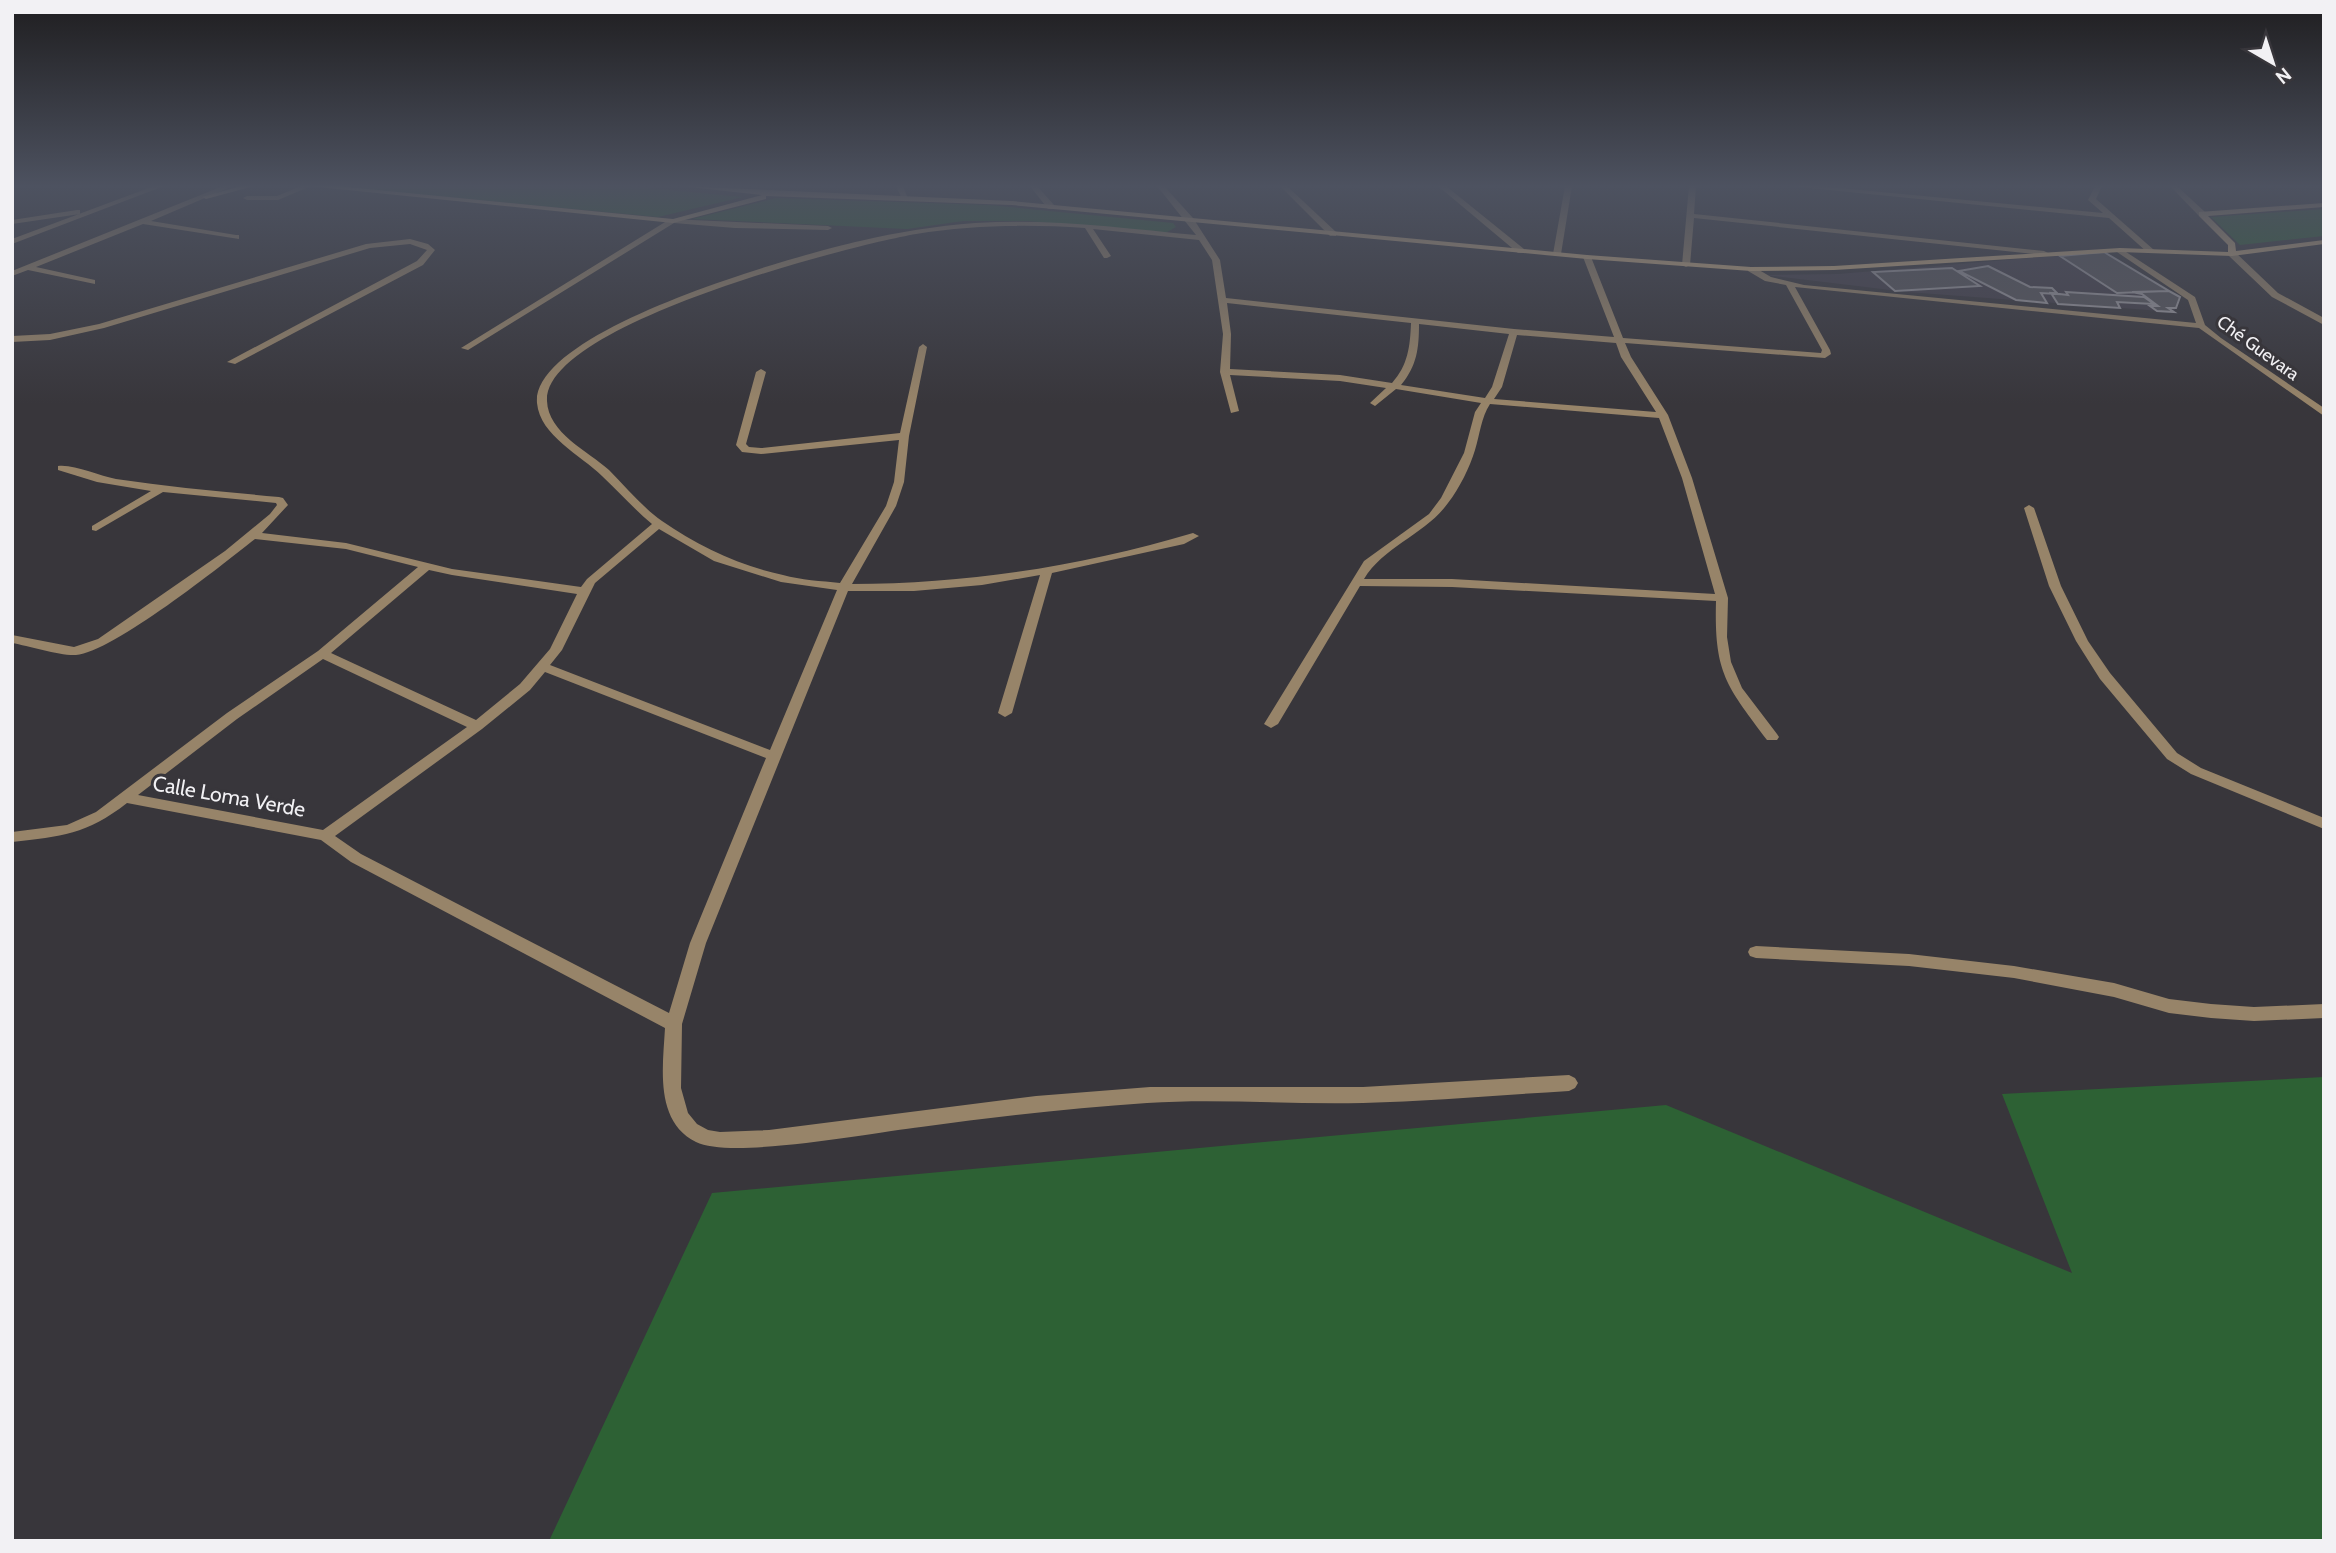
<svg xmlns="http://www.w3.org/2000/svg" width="2336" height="1553" font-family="Cabin,sans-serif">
<rect width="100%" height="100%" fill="#38363b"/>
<path fill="#443f49" d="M2104 252 2180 297 2174 312 1907 292 1765 275 1838 274Z"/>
<path fill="#2d6134" d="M332 186H627L743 197 658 217Z
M776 198 989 205 1173 223 1176 227 1167 232 1155 233 1028 221H963L907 229 692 219Z
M2324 209V236L2240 245 2211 217Z
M2324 1077V1541H549L712 1193 1666 1105 2072 1273 2002 1094Z"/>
<path fill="#57555a" stroke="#9b989d" stroke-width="2" d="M2104 252 2169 291 2117 293 2060 256Z
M1988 266 2030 287 2052 288 2058 294 2041 293 2047 303 2016 300 1959 271Z
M1952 268 1980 286 1895 291 1873 272Z
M2169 291 2180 297 2176 308H2168L2174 312 2157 311 2150 306H2158L2142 294 2132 292Z
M2066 292 2144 297 2154 304 2117 302 2120 308 2058 304 2051 293 2068 295Z"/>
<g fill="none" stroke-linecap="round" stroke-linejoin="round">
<path fill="#978469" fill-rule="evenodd" d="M301 186H311L278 200H247L243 198 247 196H277Z"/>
<path fill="#978469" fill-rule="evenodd" d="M154 186H164L12 244V239Z
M223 186H233L151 221 236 235H239V239L143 224 36 267 95 280V284L28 270 12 276V271Z
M896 186H903L908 199H902Z
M1030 186H1037L1054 205V209H1048Z
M1157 186H1164L1193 218 1220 260 1226 298 1514 329 1614 337 1583 257 1587 255 1591 257 1623 338 1821 353 1822 350 1786 285 1765 281 1748 271V267H1754L1771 277 1804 285 2196 323 2188 300 2117 252 2116 250 2120 248 2195 297 2205 325 2221 338 2324 408V416L2199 328 1795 287 1830 350 1831 354 1825 358 1625 343 1631 357 1668 415 1692 478 1728 598 1727 637 1731 662 1742 688 1777 734 1779 737 1777 740H1767C1726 685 1714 673 1716 601L1452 587 1360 586 1278 724 1271 728 1264 724 1364 561 1429 514 1441 498 1464 453 1475 412 1481 403 1396 389 1375 406 1370 403 1386 388 1340 381 1230 375 1239 411 1231 413 1220 372 1223 334 1212 260 1199 240 1093 229 1111 256 1107 258H1104L1085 228C1029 224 972 225 916 234 852 245 544 324 547 401 548 433 588 451 609 470 626 487 642 507 662 521 698 546 740 566 783 575 801 580 821 581 840 583L886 506 894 482 899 440 761 454 742 452 736 445 756 372 761 369 766 372 746 444 749 447 761 448 900 433 919 347 923 344 927 347 909 436 904 482 896 506 852 584C968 584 1082 566 1193 533L1199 536 1184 544 1052 573 1012 713 1005 717 998 713 1040 575 982 585 914 591H848L706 943 682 1024 681 1088 688 1113 697 1124 708 1130 720 1132 769 1130 1036 1096 1150 1087H1363L1569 1075 1575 1078 1578 1083 1575 1088 1569 1091C1501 1095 1432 1101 1363 1103 1291 1105 1219 1098 1147 1103 1071 1108 996 1117 921 1127 875 1132 732 1160 696 1142 654 1121 663 1066 665 1028L351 862 321 840 127 803C86 835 62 836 12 842V832L67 825 96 812 227 713 318 651 418 567 346 549 255 539C222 565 113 652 76 655 60 656 29 646 12 643V635L74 647 98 639 225 551 270 514 277 505 276 503 163 492 96 531 92 530V526L151 491 97 482 58 470V466C74 464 99 476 116 479 170 487 225 492 279 497L283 498 288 505 262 533 346 543 452 569 581 587 587 579 652 524C634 509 619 492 602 476 581 455 540 436 537 403 531 329 801 254 860 241 898 232 936 226 975 223 1049 218 1123 228 1196 235ZM1227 303 1411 323C1410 347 1408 365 1392 383L1340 375 1230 369 1231 334ZM1419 324 1509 334 1492 387 1485 398 1401 385C1417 366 1419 348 1419 324ZM1517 335 1616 343 1621 357 1656 412 1494 399 1502 387ZM1490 404 1659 418 1682 478 1715 594 1452 579H1364C1384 546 1426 534 1448 503 1459 489 1470 467 1475 450 1480 434 1481 418 1490 404ZM659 529 714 561 781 582 837 590 770 750 550 665 562 650 595 583ZM429 570 452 575 577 594 550 649 520 684 476 720 331 653ZM323 659 467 727 323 830 138 795 237 719ZM545 672 766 758 690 943 669 1013 361 854 335 836 482 729 530 690Z
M1280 186H1287L1336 232V236H1330Z
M1438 186H1446L1524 249V253H1518Z
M1565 186H1572L1561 254 1557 256 1553 254Z
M1689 186H1696L1694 214 2044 251 2048 253 2044 255 1694 218 1690 265 1686 267 1682 265Z
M1789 186H1818L2103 213 2088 200 2095 186H2102L2096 199 2154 250 2147 252 2109 218Z
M2170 186H2177L2205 212V216H2199Z
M77 210H80V214L12 224V220Z
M670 219 828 226 832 228 828 230 735 228 674 223 468 350 461 348Z
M410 239 428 244 435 250 423 265 235 364 227 362 417 261 427 250 410 244 370 248 104 328 50 340 12 342V336L50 334 99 324 366 244Z
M2229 252H2235L2278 293 2324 318V325L2272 297 2229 256Z
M2029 505 2034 508 2061 586 2088 641 2110 673 2177 753 2201 768 2324 818V829L2191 774 2167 759 2100 679 2076 641 2049 586 2024 508Z
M1756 946 1909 954 2014 966 2114 983 2169 999 2211 1004 2254 1007 2324 1004V1018L2254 1021 2211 1018 2169 1013 2114 997 2014 978 1909 966 1756 958 1750 956 1748 952 1750 948Z"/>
<path fill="#cdaf83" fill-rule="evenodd" d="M241 186H254L206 199 202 197Z
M308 186H337L673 219 762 195 680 186 1012 201 1587 255 1751 267 1834 266 2120 248 2228 252V245L2199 216V212L2324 203V207L2208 216 2235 243 2236 251 2324 240V244L2232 256 2120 252 1834 270 1751 271 1587 259 1012 205 766 196V199L673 223Z"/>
</g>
<linearGradient id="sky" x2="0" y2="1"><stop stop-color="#1f1e20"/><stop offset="0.46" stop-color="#4d5260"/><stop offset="1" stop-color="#4d5260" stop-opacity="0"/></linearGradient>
<rect width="2336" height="404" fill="url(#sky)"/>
<g text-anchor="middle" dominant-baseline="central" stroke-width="6" stroke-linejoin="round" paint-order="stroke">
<g font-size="18" fill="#f2f1f4" stroke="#38363b">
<text transform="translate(2258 348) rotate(36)">Ché Guevara</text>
</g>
<g font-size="21" fill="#f2f1f4" stroke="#38363b">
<text transform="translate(229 796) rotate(10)">Calle Loma Verde</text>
</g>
</g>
<rect width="2336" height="1553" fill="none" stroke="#f2f1f4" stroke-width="28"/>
<g transform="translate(2273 63) rotate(141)" stroke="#38363b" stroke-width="5" paint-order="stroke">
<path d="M0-5L12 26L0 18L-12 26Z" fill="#f2f1f4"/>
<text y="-10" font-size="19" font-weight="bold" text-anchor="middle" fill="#f2f1f4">N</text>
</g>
</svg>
